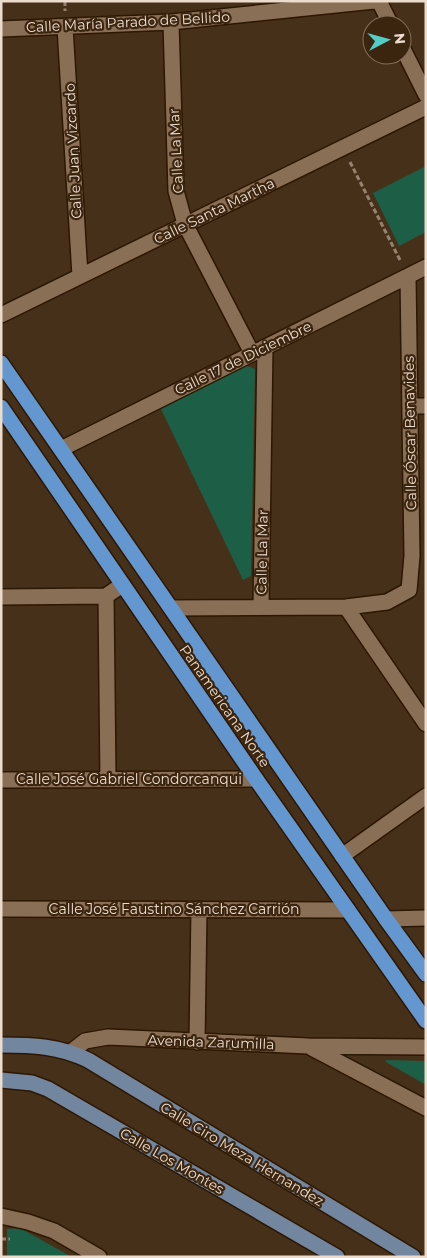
<svg xmlns="http://www.w3.org/2000/svg" width="427" height="1258" font-family="Montserrat,sans-serif">
<rect width="100%" height="100%" fill="#473019"/>
<path fill="#1d5e46" d="M426 166V232L399 246 373 193Z
M245 365 255 369 251 576 243 580 161 409Z
M386 1060 426 1061V1085L386 1062Z
M20 1228 72 1257H7V1229Z"/>
<g fill="none" stroke-linecap="round" stroke-linejoin="round">
<defs>
<path id="minor" d="M379 1 391 25
M171 22 176 191 185 224 252 353
M65 27 80 276
M1 29 171 22 374 1
M402 47 426 95
M1 315 426 107
M410 406H426
M61 449 426 267
M106 596 108 780
M1 597 106 596 122 585
M261 607 265 347
M346 607 426 724
M171 608 346 607 387 602 409 590 412 556 408 276
M1 780 256 779
M342 856 426 796
M1 909 348 910
M386 919 426 918
M197 1042 199 909
M312 1048 426 1108
M71 1052 85 1041 108 1037 308 1046 426 1047
M1 1216 28 1222 54 1231 99 1257"/>
<path id="major" d="M1 1045C33 1045 59 1046 88 1060L413 1257
M1 1080 32 1083 48 1089 337 1257"/>
<path id="highway" d="M1 363 386 919 426 974
M1 407 256 779 426 1021"/>
</defs>
<use href="#minor" stroke="#2c1702" stroke-width="18"/>
<use href="#major" stroke="#2c1702" stroke-width="18"/>
<use href="#highway" stroke="#2c1702" stroke-width="18"/>
<path stroke="#958270" stroke-width="3" stroke-dasharray="5 2.5" stroke-linecap="butt" d="M65 1V11
M350 162 401 262
M1 1239H10"/>
<use href="#minor" stroke="#8a6f57" stroke-width="15"/>
<use href="#major" stroke="#7386a0" stroke-width="15"/>
<use href="#highway" stroke="#6496d0" stroke-width="15"/>
</g>
<g text-anchor="middle" dominant-baseline="central" stroke-width="4.5" stroke-linejoin="round" paint-order="stroke">
<g font-size="14" fill="#ebdcce" stroke="#3c250f">
<text transform="translate(128 22) rotate(-3)">Calle María Parado de Bellido</text>
<text transform="translate(73 151) rotate(-93)">Calle Juan Vizcardo</text>
<text transform="translate(176 151) rotate(-93)">Calle La Mar</text>
<text transform="translate(214 211) rotate(-26)">Calle Santa Martha</text>
<text transform="translate(243 358) rotate(-26)">Calle 17 de Diciembre</text>
<text transform="translate(410 433) rotate(-91)">Calle Óscar Benavides</text>
<text transform="translate(262 552) rotate(-89)">Calle La Mar</text>
<text transform="translate(225 706) rotate(55)">Panamericana Norte</text>
<text x="129" y="779">Calle José Gabriel Condorcanqui</text>
<text x="174" y="909">Calle José Faustino Sánchez Carrión</text>
<text transform="translate(211 1042) rotate(2)">Avenida Zarumilla</text>
<text transform="translate(242 1154) rotate(31)">Calle Ciro Meza Hernandez</text>
<text transform="translate(172 1161) rotate(30)">Calle Los Montes</text>
</g>
</g>
<rect width="427" height="1258" fill="none" stroke="#ebdcce" stroke-width="5"/>
<g transform="translate(387 40) rotate(84)"><circle r="24" fill="#3c250f" stroke="#826e5b"/>
<path d="M0-4L9 19L0 12L-9 19Z" fill="#54cdc7"/>
<text y="-8" font-size="14" font-weight="bold" text-anchor="middle" fill="#ebdcce">N</text>
</g>
</svg>
